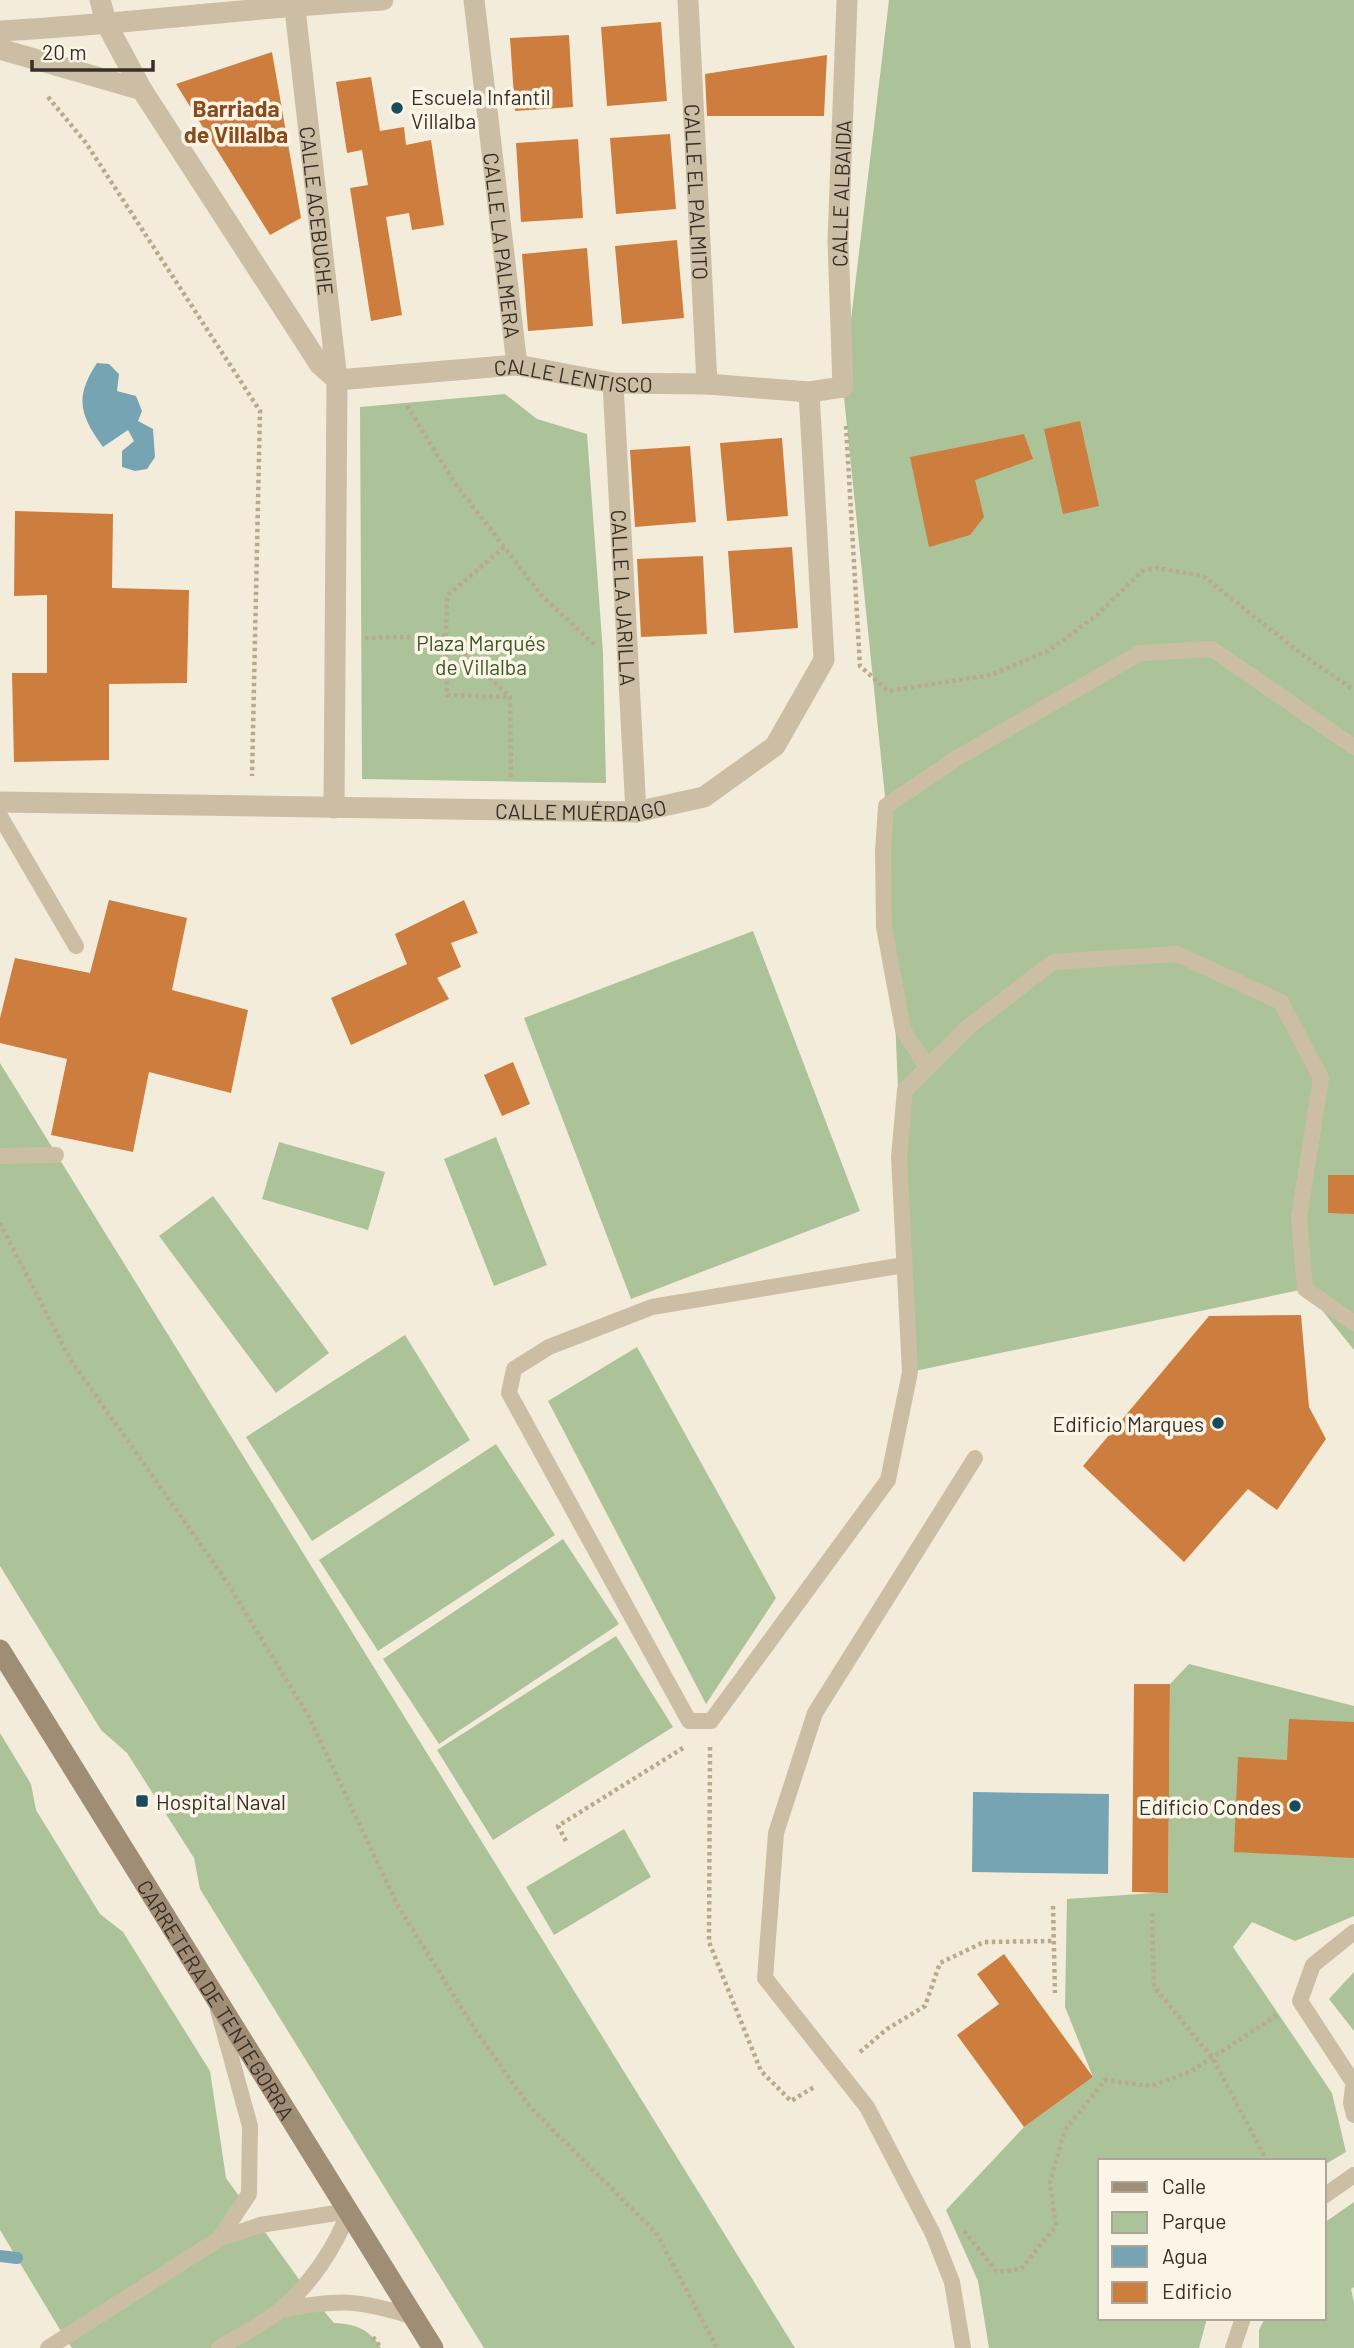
<svg xmlns="http://www.w3.org/2000/svg" width="1354" height="2348" font-family="Barlow,sans-serif">
<rect width="100%" height="100%" fill="#f3ecda"/>
<path fill="#acc399" d="M889 0H1354V1350L1305 1289 910 1372 886 806 843 387Z
M505 394 537 419 587 434 603 653 606 783 362 779 360 407Z
M753 931 860 1211 631 1299 524 1018Z
M0 1063 795 2348H484L200 1889 194 1858 127 1753 101 1730 0 1566Z
M496 1137 547 1265 494 1286 444 1159Z
M279 1142 385 1172 368 1230 262 1199Z
M213 1196 329 1353 276 1393 159 1236Z
M405 1335 470 1440 312 1541 246 1437Z
M637 1347 776 1598 706 1704 548 1401Z
M496 1444 555 1535 378 1651 319 1560Z
M563 1539 619 1624 439 1744 383 1659Z
M616 1636 673 1727 493 1840 437 1750Z
M1189 1664 1354 1706V1916L1295 1941 1252 1922 1233 1947 1332 2093 1346 2152 1324 2165V2161H1100V2318H1207L1199 2348H989L978 2281 946 2210 1024 2127 1093 2077 1065 2007 1067 1899 1168 1892 1170 1684Z
M0 1733 31 1784 36 1810 100 1914 123 1932 210 2071 226 2178 244 2203 220 2238 260 2225 303 2285 281 2309 317 2303 334 2323C356 2324 369 2329 381 2348H72L65 2338 0 2230Z
M624 1829 651 1877 554 1935 526 1887Z
M1354 1972V2031L1329 1999Z
M1354 2202V2287L1351 2289 1354 2302V2348H1259V2330L1265 2318H1324V2223Z"/>
<path fill="#77a4b2" d="M97 363 109 364 119 374 117 391 136 396 142 411 138 421 153 429 155 457 147 469 135 471 122 467V451L134 441 128 430 103 447C80 415 74 398 97 363Z
M973 1792 1109 1794 1108 1874 972 1872Z"/>
<g fill="none" stroke-linecap="round" stroke-linejoin="round">
<path stroke="#77a4b2" stroke-width="12" d="M0 2256 17 2258"/>
</g>
<path fill="#cd7d3d" d="M661 22 667 101 607 106 601 27Z
M569 35 573 107 515 111 510 38Z
M272 52 301 218 270 235 176 84Z
M827 55 824 116H707L705 74Z
M371 77 380 131 404 127 406 145 431 140 444 225 412 230 409 213 386 217 402 315 371 321 350 188 368 185 362 150 347 153 336 82Z
M670 134 676 209 616 214 610 138Z
M578 139 583 218 521 222 516 143Z
M677 240 684 318 622 324 615 246Z
M587 248 593 326 528 331 522 254Z
M1080 421 1099 506 1063 514 1044 429Z
M1024 434 1033 459 975 480 984 517 970 535 929 547 910 457Z
M782 438 788 516 727 521 720 443Z
M690 446 696 522 635 527 630 450Z
M15 511 113 514 112 588 189 590 187 683 109 684V760L14 762 12 673H47V595L14 596Z
M792 547 798 628 734 633 728 551Z
M703 556 707 634 641 637 637 559Z
M109 900 187 918 172 990 248 1010 231 1093 149 1072 133 1152 51 1135 67 1059 0 1043V1018L15 958 90 973Z
M464 900 478 933 451 943 461 967 437 978 449 999 351 1045 331 998 407 964 395 934Z
M513 1062 530 1104 502 1116 484 1075Z
M1328 1175H1354V1214L1328 1213Z
M1301 1315 1309 1407 1326 1439 1277 1510 1248 1489 1184 1562 1083 1466 1209 1316Z
M1134 1684H1170L1168 1893 1132 1892Z
M1289 1719 1354 1722V1858L1234 1852 1238 1757 1287 1760Z
M1004 1954 1093 2077 1024 2127 957 2035 999 2004 977 1974Z"/>
<g fill="none" stroke-linecap="round" stroke-linejoin="round">
<path stroke="#b8a98f" stroke-width="4.5" stroke-dasharray="3.5 3.5" stroke-linecap="butt" d="M48 97 86 143 260 411 252 776
M407 406 454 482 542 596 595 645
M846 426 860 666 888 691 991 675 1048 651 1097 615 1142 571 1157 568 1203 576 1307 658 1354 690
M504 547 447 596 446 636 510 697 511 778
M365 638 446 636 447 695 508 697
M0 1223 70 1359 225 1579 309 1717 398 1906 472 2025 529 2106 657 2234 717 2348
M710 1747 709 1942 761 2071 791 2101 814 2087
M566 1841 558 1826 683 1748
M1053 1906 1055 1993
M1152 1913 1154 1987 1212 2057 1267 2161
M860 2052 887 2029 925 2006 940 1963 984 1942 1054 1941
M964 2231 997 2272 1021 2269 1056 2226 1050 2182 1065 2130 1105 2080 1151 2086 1190 2072 1277 2015
M373 2337 381 2348"/>
<path stroke="#ccbea5" stroke-width="16" d="M0 816 76 946
M927 1067 903 1030 884 927 883 852 886 806 957 758 1140 653 1212 649 1354 747
M0 1156 56 1155
M904 1265 652 1307 549 1347 514 1369 509 1393 689 1721H711L888 1480 910 1372 899 1157 905 1090 967 1028 1053 962 1177 954 1281 1002 1321 1078 1299 1217 1305 1289 1354 1323
M1354 2079 1351 2103 1354 2115
M1353 2082 1300 2001 1313 1965 1354 1932
M1324 2196 1354 2175
M280 2310C339 2299 356 2299 414 2317
M48 2348 219 2239 249 2194 250 2126 218 2010
M219 2348C239 2336 262 2325 280 2310 311 2284 335 2248 349 2211L260 2225 219 2239
M963 2348 952 2282 933 2234 867 2107 765 1978 776 1833 815 1713 975 1458
M1233 2348 1243 2318"/>
<g stroke="#ccbea5" stroke-width="21">
<path d="M100 0 107 25 142 90 320 365 337 380 334 808"/>
<path id="s1" d="M294 0 337 380 517 365 613 383 707 384 809 392 843 387 838 241 847 0"/>
<path id="s2" d="M474 0 517 365"/>
<path id="s3" d="M688 0 707 384"/>
<path d="M0 31C128 24 255 7 383 0"/>
<path d="M0 49 142 90"/>
<path id="s4" d="M613 383 636 812"/>
<path id="s5" d="M0 802 636 812 704 797 775 746 824 660 809 392"/>
</g>
<path stroke="#a08d76" stroke-width="21" id="s6" d="M0 1650 433 2348"/>
</g>
<g fill="#1a4a5b" stroke="#faf5e6" stroke-width="2.5">
<circle cx="397" cy="108" r="7"/>
<circle cx="1218" cy="1423" r="7"/>
<rect x="135" y="1794" width="14" height="14" rx="3.5"/>
<circle cx="1295" cy="1806" r="7"/>
</g>
<g text-anchor="middle" dominant-baseline="central" stroke-width="7" stroke-linejoin="round" paint-order="stroke">
<g font-size="21" fill="#372f27" stroke="#faf5e6" text-anchor="start">
<text x="411" y="96">Escuela Infantil<tspan x="411" dy="24">Villalba</tspan></text>
<text x="1204" y="1423" text-anchor="end">Edificio Marques</text>
<text x="156" y="1801">Hospital Naval</text>
<text x="1281" y="1806" text-anchor="end">Edificio Condes</text>
</g>
<g font-size="21" fill="#372f27" stroke="#faf5e6">
<text stroke="none"><textPath href="#s3" startOffset="192">CALLE EL PALMITO</textPath></text>
<text stroke="none"><textPath href="#s1" startOffset="1085">CALLE ALBAIDA</textPath></text>
<text stroke="none"><textPath href="#s1" startOffset="212">CALLE ACEBUCHE</textPath></text>
<text stroke="none"><textPath href="#s2" startOffset="247">CALLE LA PALMERA</textPath></text>
<text stroke="none"><textPath href="#s1" startOffset="620">CALLE LENTISCO</textPath></text>
<text stroke="none"><textPath href="#s4" startOffset="215">CALLE LA JARILLA</textPath></text>
<text stroke="none"><textPath href="#s5" startOffset="581">CALLE MUÉRDAGO</textPath></text>
<text stroke="none"><textPath href="#s6" startOffset="411">CARRETERA DE TENTEGORRA</textPath></text>
</g>
<g font-size="21" fill="#3d5729" stroke="#faf5e6">
<text x="481" y="642">Plaza Marqués<tspan x="481" dy="24">de Villalba</tspan></text>
</g>
<g font-size="23" font-weight="bold" fill="#8b4c1b" stroke="#faf5e6">
<text x="236" y="108">Barriada<tspan x="236" dy="26">de Villalba</tspan></text>
</g>
</g>
<rect x="1098" y="2159" width="228" height="161" fill="#faf5e6" stroke="#aca69a" stroke-width="2"/>
<rect x="1112" y="2182" width="35" height="10" fill="#a08d76" stroke="#aca69a" stroke-width="2"/>
<text x="1162" y="2194" font-size="21" fill="#372f27">Calle</text>
<rect x="1112" y="2212" width="35" height="21" fill="#acc399" stroke="#aca69a" stroke-width="2"/>
<text x="1162" y="2229" font-size="21" fill="#372f27">Parque</text>
<rect x="1112" y="2246" width="35" height="21" fill="#77a4b2" stroke="#aca69a" stroke-width="2"/>
<text x="1162" y="2264" font-size="21" fill="#372f27">Agua</text>
<rect x="1112" y="2282" width="35" height="21" fill="#cd7d3d" stroke="#aca69a" stroke-width="2"/>
<text x="1162" y="2299" font-size="21" fill="#372f27">Edificio</text>
<path d="M32 60v10h121v-10" fill="none" stroke="#372f27" stroke-width="3.5"/>
<text x="42" y="60" font-size="21" fill="#372f27" stroke="#faf5e6" stroke-width="5" paint-order="stroke">20 m</text>
</svg>
